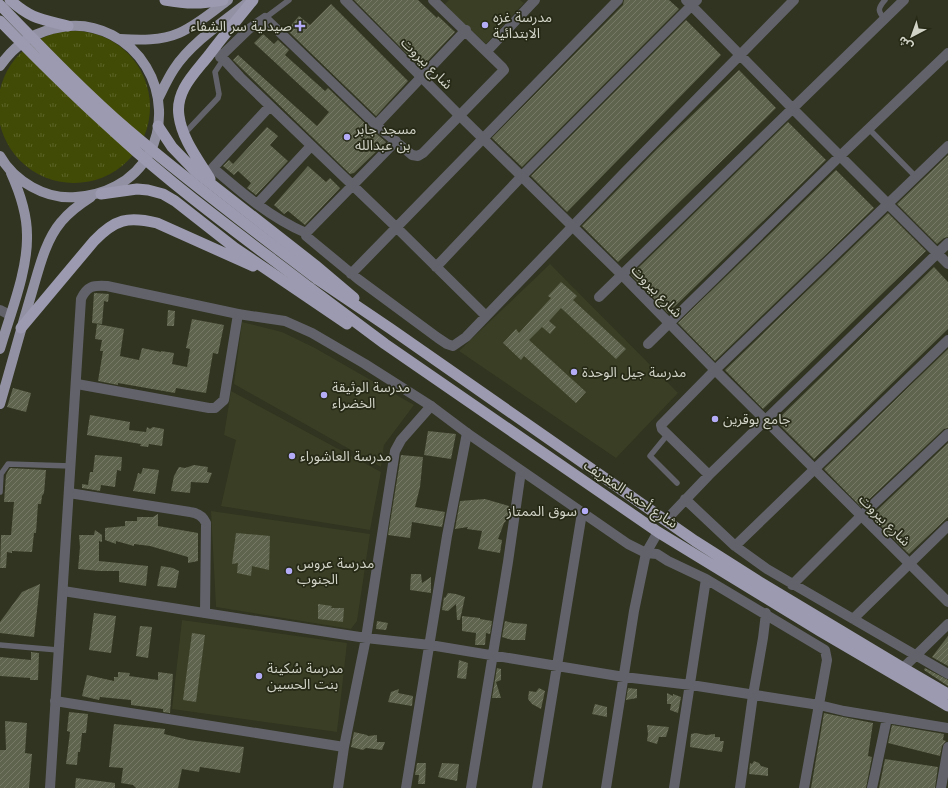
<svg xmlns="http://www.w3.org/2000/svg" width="948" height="788" font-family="Jost,'Noto Sans Arabic',sans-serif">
<defs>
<pattern id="grass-tufts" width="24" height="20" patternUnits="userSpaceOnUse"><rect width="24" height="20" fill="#424b05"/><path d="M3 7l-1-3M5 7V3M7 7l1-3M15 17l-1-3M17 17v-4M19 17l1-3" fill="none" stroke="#5c6428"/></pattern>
<pattern id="building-hatch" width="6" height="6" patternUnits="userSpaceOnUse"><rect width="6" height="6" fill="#5f644e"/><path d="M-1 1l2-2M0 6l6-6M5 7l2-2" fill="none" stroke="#757966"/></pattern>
</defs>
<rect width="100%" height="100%" fill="#303420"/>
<path fill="#393e24" d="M449 0H520L524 3 486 44 444 5Z
M550 264 678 393 616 458 459 351Z
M242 322 282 332 315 348 414 405 384 445 381 467 234 384Z
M231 391 381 472 370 530 221 506 236 440 224 435Z
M211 511 370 534 357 621 351 629 216 607Z
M182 620 347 643 337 732 172 709Z"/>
<path fill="url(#grass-tufts)" d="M-2 107a76 76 0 1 1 152 0a76 76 0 1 1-152 0Z"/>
<path fill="url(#building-hatch)" d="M354 0H418L437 18 438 16 455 32 421 68Z
M624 0H669L679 9 522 167 492 138 623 5Z
M331 4 408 81 376 116 287 30 299 16 310 25Z
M686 20 721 55 567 212 531 176Z
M263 34 274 44 278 40 289 50 285 55 325 91 328 88 372 130 386 142 354 173 350 174 233 60 238 55 317 126 329 112 254 43Z
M739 70 776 108 618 262 582 226 657 149Z
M788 122 826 160 668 313 631 275Z
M267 127 278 136 270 145 288 161 256 195 247 188 251 183 238 171 234 175 223 166 229 160 233 164Z
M948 155V237L944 238 937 244 897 204Z
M308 166 326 182 330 178 340 188 305 225 288 211 284 214 274 205Z
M836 170 874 208 715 361 678 323Z
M888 213 926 251 763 409 725 370Z
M934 267 948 282V329L814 459 776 421Z
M561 282 577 296 573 300 626 349 616 359 561 308 549 321 556 327 550 334 542 327 529 340 586 392 576 403 524 356 521 360 503 343 516 329 519 333 551 298 548 296Z
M94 293 109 294 108 302 104 301 102 324 92 323Z
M168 310 175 311 174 326H167Z
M192 319 224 325 218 354 213 353 206 393 176 388 175 393 118 383V385L98 381 103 351H100L102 340 95 339 97 324 124 329 120 356 139 360 142 348 161 352V351L174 353 172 364 187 367 190 349 186 348Z
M948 349V428L944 429 861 507 824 469Z
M13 388 31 393 26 412 7 407Z
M90 415 130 422 129 430 146 432 147 427 150 429 153 427 164 429 162 446 149 444 148 447 140 446 141 444 87 435Z
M428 431 456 434 451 459 424 455Z
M948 443V517L909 554 871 516Z
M95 455 122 457 121 471 117 470 115 487 101 485 100 491 82 488V484L88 485 90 472H93Z
M401 455 423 457 420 487 415 507 445 512 442 527 412 522 410 538 388 535Z
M194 465 208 467 207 472 212 473 208 483 191 482 190 493 171 491 174 476 179 467 185 468Z
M10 468 46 470 44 493 42 496 41 504H38L36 533H34L32 552 12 551V553L7 552 6 568H0L1 535H11L14 502H4L6 475Z
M143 468 159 470 155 494 133 491 138 473 141 474Z
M485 499 509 506 508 519 504 523 498 539 502 540 500 553 478 549 482 531 467 529 468 527 455 529 460 501Z
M158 514V526L198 533V561L188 563V557L150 546 134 544V546L116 541V544L105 540V528L125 526V521H137V517H153Z
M95 530 102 535V542L99 541V561L148 566 146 586 119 582V571H99L78 569 80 547 79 535H94Z
M236 533 270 536 269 570 252 566 251 576 237 573 238 563 232 564Z
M161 566 173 568 179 571 176 588 157 586Z
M411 574H421L422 583 431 577V593L410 590Z
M40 584 34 637 0 633V622L22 592Z
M448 593 456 594 465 597 460 620H457L456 604 448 611 442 610 444 597 445 598Z
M318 604 332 606 331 608H344L343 622 318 619Z
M94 613 116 616 111 653 89 650Z
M462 616 480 618V619L492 621 490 634 486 633 485 645H475L476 633 462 631Z
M377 621 388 623 386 630 376 629Z
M505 621 513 623 527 624 525 640H512L502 637Z
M140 626 152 627 148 658 136 656Z
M192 633 205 635 196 702 183 700Z
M948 636V666L932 657Z
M31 652 39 653 38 680H30V678L0 676V657L31 660Z
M459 660 468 663 466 679 457 678Z
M497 668 501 669V680L496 682 501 698H492Z
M925 668 948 680V686L924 670Z
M118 672 130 673 129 676 158 680V672L173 674 170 713 163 712V709L131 705V700L100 697 99 700 82 696 87 675 114 681V677H118Z
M539 688 545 691 541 709 532 704 528 699 529 691 536 692Z
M628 688 637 689V698L626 700Z
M399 689 398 693 413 696 412 706 388 702 391 692Z
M667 693 673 696V694L681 697 678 713 670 710 671 704H667Z
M595 704 607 707V717L592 714Z
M69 712 88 714 86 733H82L80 752H78L77 765 66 764 70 732 67 731Z
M824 713 873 723 868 756 872 757 866 788H811Z
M5 721 27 723 25 753 32 754 29 788H0V750H6Z
M114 724 165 729 164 734 189 740 244 747 240 773 200 767 199 772 182 769 178 788H136L133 785 121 783 123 768 109 767Z
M647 725 669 727 666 737H659L657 744 647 741 648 734Z
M892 725 944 734 943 740 946 741 942 746 940 756 888 743Z
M354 732 367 735 368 736 377 735V742H385L382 750 366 748 363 750 351 747Z
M696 733 706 735 715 734V737H720V741H724L722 752 690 747 691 734Z
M885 759 938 767 935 788H879Z
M754 761 759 763 761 766 768 768V776L749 774 750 763 752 764Z
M417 763H426L425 784H418L419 775H415Z
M442 763 459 764 457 781 438 777Z
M76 778 115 783V788H75Z"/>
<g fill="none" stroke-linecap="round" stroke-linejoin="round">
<path stroke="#62626b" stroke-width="5.5" d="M265 18 289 0
M885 19C877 11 878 8 885 0
M869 129 916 177
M184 134 218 98 219 94 215 72 223 60
M668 434 650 456 677 483
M0 492 1 474 8 464 71 466
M0 645 58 650"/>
<path stroke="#62626b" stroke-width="10" d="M686 0 793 109 948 264
M216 51 240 77 396 227 486 316
M487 51 535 0
M220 57 249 29 265 18 376 125 412 155 418 156 423 153 504 70 502 67 433 0
M376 125 466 30
M213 168C242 193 271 218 306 233V236L358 279 438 338 447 344 453 346 466 337 624 173 794 0
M209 172 270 106
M257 204 311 146
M306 233 396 141
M436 267 522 176 697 0
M351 274 618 0
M599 297 904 0
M0 310 10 315
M648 344 840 156 948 53
M77 384 209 408H215L224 400 238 314
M709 475 662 429 661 425 663 423 715 370 948 146
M69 493 190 512C198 513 203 516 206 523L205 613
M685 499 735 546 767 569 948 674
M666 520 709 475 948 243
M735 546 948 340
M792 585 861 516 948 434
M63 591 366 638 430 645 624 677 691 685 819 705 844 711 948 728
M853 619 948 526
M903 668 948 624
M55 701 344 747
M338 788 344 747 366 638 395 451 401 440 431 406
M406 788 447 536 467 433
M471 788 508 562 521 471
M537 788 582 513
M606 788 634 611 646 553 657 554 668 561 706 579 825 650 827 660 804 788
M674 788 706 579
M740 788 753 695 763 638 766 613
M872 788 887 718
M941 788 948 747"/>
<path stroke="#62626b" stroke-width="10" d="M345 0 459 115 622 275 715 370 948 602
M50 788 81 299C87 286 93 285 107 286L238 314 285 321 312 333 365 364 431 406 467 433 628 544 646 553 658 532"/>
<path stroke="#9291a4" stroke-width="10" d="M120 39C139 40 161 41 179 33 197 25 212 12 228 0
M0 66C15 44 35 31 62 27 78 24 96 27 112 35 171 65 177 154 116 186 103 193 91 196 76 197 46 200 14 181 0 156
M158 99C163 89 168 78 174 69 190 44 224 21 247 3
M0 349C10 314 28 271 27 235 27 213 20 193 11 173
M0 404C11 366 21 329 32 292 39 269 45 241 61 222 69 212 80 204 91 197"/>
<path stroke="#9c9ab0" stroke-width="11" d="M10 0C31 19 41 19 68 26
M165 0C187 4 201 4 223 0
M158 126 172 147 196 172 315 265 354 298
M210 179C198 159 182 139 179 116 175 91 195 73 209 55 223 36 238 19 253 0
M101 194 137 189 148 190 163 194 175 201 235 248 347 324
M317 279 391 329 695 541 758 581 903 668 948 694
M310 288 385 344 658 532 820 631 948 706
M21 328 94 241C115 219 128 216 157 223L253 266"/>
<path stroke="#9c9ab0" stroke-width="11" d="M0 5C42 48 83 91 128 130 189 182 253 230 317 279
M0 21C39 61 78 100 120 137 179 191 246 239 310 288"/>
</g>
<g fill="#b5acf8" stroke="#262a16" stroke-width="1.5">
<circle cx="485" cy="25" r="4"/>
<path d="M298 20h4v4h4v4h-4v4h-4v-4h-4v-4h4z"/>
<circle cx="347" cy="137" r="4"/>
<circle cx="574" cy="372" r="4"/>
<circle cx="324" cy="395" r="4"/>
<circle cx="715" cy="419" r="4"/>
<circle cx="292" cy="456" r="4"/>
<circle cx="585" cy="511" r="4"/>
<circle cx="289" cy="571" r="4"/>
<circle cx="259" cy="676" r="4"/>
</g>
<g text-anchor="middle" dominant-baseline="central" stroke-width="3.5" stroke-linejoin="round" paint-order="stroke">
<g font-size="14" fill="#d1d3c7" stroke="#262a16" text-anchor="start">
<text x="493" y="17">مدرسة غزه<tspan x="493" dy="16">الابتدائية</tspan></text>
<text x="292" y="26" text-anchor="end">صيدلية سر الشفاء</text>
<text x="355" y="129">مسجد جابر<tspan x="355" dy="16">بن عبدالله</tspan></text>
<text x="582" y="372">مدرسة جيل الوحدة</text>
<text x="332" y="387">مدرسة الوثيقة<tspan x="332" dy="16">الخضراء</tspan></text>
<text x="723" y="419">جامع بوقرين</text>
<text x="300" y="456">مدرسة العاشوراء</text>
<text x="577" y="511" text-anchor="end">سوق الممتاز</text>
<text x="297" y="563">مدرسة عروس<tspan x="297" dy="16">الجنوب</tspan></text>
<text x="267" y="668">مدرسة سُكينة<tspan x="267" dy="16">بنت الحسين</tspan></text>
</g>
<g font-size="14" fill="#d1d3c7" stroke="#262a16">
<text transform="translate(427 63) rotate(45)">شارع بيروت</text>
<text transform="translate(657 291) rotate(46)">شارع بيروت</text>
<text transform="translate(631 494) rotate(34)">شارع أحمد المقريف</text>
<text transform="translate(885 520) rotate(45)">شارع بيروت</text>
</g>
</g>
<g transform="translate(912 36) rotate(221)" stroke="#262a16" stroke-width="3" paint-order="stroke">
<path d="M0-3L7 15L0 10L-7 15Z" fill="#d1d3c7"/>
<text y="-6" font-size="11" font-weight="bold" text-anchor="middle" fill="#d1d3c7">ش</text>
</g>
</svg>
